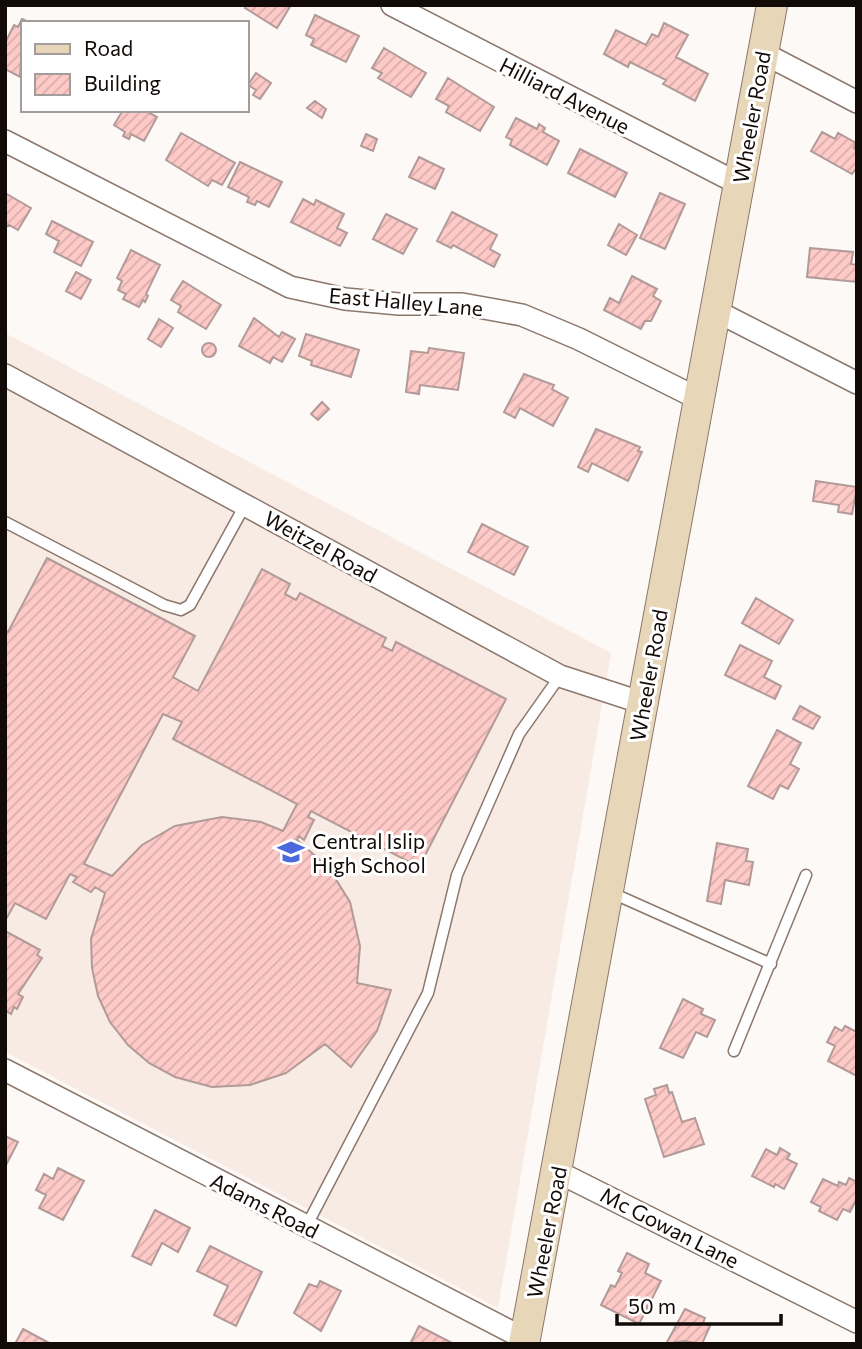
<svg xmlns="http://www.w3.org/2000/svg" width="862" height="1349" font-family="Commissioner,sans-serif">
<defs>
<pattern id="building-hatch" width="6" height="6" patternUnits="userSpaceOnUse" patternTransform="scale(1.75)"><rect width="6" height="6" fill="#fecac8"/><path d="M-1 1l2-2M0 6l6-6M5 7l2-2" fill="none" stroke="#d9acaa"/></pattern>
</defs>
<rect width="100%" height="100%" fill="#fdf9f6"/>
<path fill="#f7ebe4" d="M5 333 611 653 498 1308 5 1052Z"/>
<path fill="url(#building-hatch)" stroke="#b29a99" stroke-width="2" fill-rule="evenodd" d="M247 5H291L277 28 245 8Z
M315 15 359 36 346 62 311 45 314 39 306 35Z
M22 19 31 23H23L20 77 5 69V43L14 25 18 27Z
M664 23 688 35 676 57 708 74 695 101 663 84 666 80 630 62 628 67 604 54 616 30 646 45 652 34 658 37Z
M384 48 426 73 411 97 378 78 382 73 372 68Z
M256 73 271 83 260 99 253 95 256 90 248 85Z
M448 78 494 107 480 131 446 112 449 106 436 99Z
M315 101 326 109 322 118 307 108Z
M123 110H144L157 117 144 141 131 134 129 139 123 136 125 132 114 125Z
M516 118 537 129 539 124 545 128 543 132 559 141 547 165 510 145 512 140 506 137Z
M822 132 835 139 838 133 856 143 854 148 857 150V167L852 174 811 151Z
M181 133 235 163 222 185 212 180 208 186 166 160Z
M366 134 377 139 373 151 361 146Z
M580 149 627 173 615 197 568 173Z
M419 157 444 169 435 189 409 177Z
M240 162 282 182 269 207 257 201 255 205 247 202 249 197 228 187Z
M5 193 31 208 18 230 9 225 5 228Z
M660 193 685 204 665 249 640 238Z
M303 199 314 205 316 200 344 214 337 228 347 233 340 246 291 222Z
M452 212 497 235 490 249 500 255 494 267 453 245 451 248 437 241Z
M386 214 417 229 403 254 373 239Z
M52 221 93 242 81 266 54 252 59 241 46 234Z
M619 224 637 235 626 255 608 245Z
M810 248 853 252 851 264 857 265V282L807 277Z
M131 250 160 265 146 294 148 296 145 302 143 300 139 307 123 299 126 294 118 290 122 281 117 278Z
M76 272 91 280 81 299 66 291Z
M632 276 657 289 653 296 661 301 651 321H645L641 329 604 310 610 298 619 303Z
M183 281 221 305 206 329 178 312 181 306 171 300Z
M254 318 279 337 282 332 295 339 282 362 273 357 270 363 239 346Z
M159 319 173 328 161 347 148 339Z
M306 334 359 350 351 377 311 365 312 361 299 356Z
M202 350a7 7 0 1 1 14 0a7 7 0 1 1-14 0Z
M429 348 464 353 458 390 420 385 419 394 406 392 411 351 428 353Z
M524 374 554 385 552 389 568 398 553 426 520 408 515 418 504 412Z
M322 402 329 409 318 420 311 414Z
M596 429 640 447 638 451 642 452 628 481 592 463 588 472 578 467Z
M816 481 857 487 852 514 838 512 839 505 813 501Z
M482 524 528 547 514 575 468 552Z
M47 558 195 636 173 677 198 691 262 569 290 584 285 594 296 600 300 593 386 638 382 646 392 651 396 642 506 699 419 867 311 811 308 817 314 820 304 840 299 836 297 840 328 867 350 902 360 946 357 983 391 990 377 1031 351 1067 325 1044 286 1073 250 1085 212 1087 175 1077 149 1063 128 1045 110 1022 98 996 92 968 91 939 105 893 95 887 91 892 73 882 77 877 70 874 46 919 15 903 5 921V630L8 632ZM163 714 182 722 173 739 297 804 283 831 261 822 222 817 175 826 142 845 112 876 84 864Z
M756 598 793 620 779 644 742 623Z
M740 645 772 661 764 677 781 686 775 699 725 675Z
M800 706 820 717 813 729 793 719Z
M777 730 801 743 790 764 799 769 788 789 780 785 773 799 748 786Z
M717 843 748 849 746 861 753 862 749 885 725 880 721 904 707 901Z
M5 931 40 950 37 955 42 958 18 994 23 997 17 1009 14 1007 11 1014 6 1011 5 1014Z
M683 999 703 1009 701 1014 715 1020 707 1037 696 1032 683 1058 660 1048Z
M845 1026 857 1032V1076L828 1061 835 1046 827 1042 835 1027 842 1031Z
M667 1085 669 1093 672 1092 682 1122 695 1118 704 1144 664 1157 645 1099 656 1095 654 1089Z
M5 1136 18 1142 5 1167Z
M780 1148 790 1154 787 1159 797 1164 784 1189 775 1184 774 1187 752 1176 766 1149 777 1155Z
M58 1168 84 1181 63 1220 39 1208 46 1195 36 1190 44 1174 53 1179Z
M849 1178 857 1182V1198L850 1212 843 1209 837 1220 819 1211 821 1207 811 1202 823 1179 838 1186 839 1182 846 1185Z
M155 1210 190 1228 178 1252 162 1243 151 1265 132 1256Z
M210 1246 262 1272 236 1326 214 1315 228 1286 197 1271Z
M627 1253 649 1264 645 1273 661 1281 639 1324 601 1305 611 1285 615 1287 622 1273 618 1271Z
M320 1281 341 1291 321 1331 294 1313 309 1284 317 1287Z
M685 1309 705 1318 703 1323 710 1326 702 1344 684 1341 666 1344Z
M419 1326 454 1344H410Z
M23 1329 51 1344H15Z"/>
<g fill="none" stroke-linecap="round" stroke-linejoin="round">
<defs>
<path id="lane" d="M5 522 164 605 181 610 190 605 245 505
M610 892 771 964
M734 1051 806 875
M306 1227 428 993 457 875 519 734 560 676"/>
<path id="street" d="M392 5 739 184
M763 53 857 102
M5 141 290 287 345 299 399 304H462L522 315 579 339 697 398
M716 311 857 383
M5 375 560 676 643 703
M5 1070 525 1339
M558 1172 857 1322"/>
<path id="secondary" d="M524 1344 772 5"/>
</defs>
<use href="#lane" stroke="#8b776c" stroke-width="13"/>
<use href="#street" stroke="#8b776c" stroke-width="24"/>
<use href="#secondary" stroke="#8b776c" stroke-width="32"/>
<use href="#lane" stroke="#fff" stroke-width="10"/>
<use href="#street" stroke="#fff" stroke-width="21"/>
<use href="#secondary" stroke="#e7d7b8" stroke-width="30"/>
</g>
<defs>
<symbol id="school-bare" viewBox="-9 -9 18 18"><path d="M0-5L7-2L0 1L-7-2ZM-4 1L0 2.5L4 1V4Q0 6-4 4Z" fill="#4a69dd" stroke="#fff" stroke-width="2.5" paint-order="stroke"/></symbol>
</defs>
<g fill-rule="evenodd">
<use href="#school-bare" x="272" y="833" width="38" height="38"/>
</g>
<g text-anchor="middle" dominant-baseline="central" stroke-width="6" stroke-linejoin="round" paint-order="stroke">
<g font-size="21" fill="#110a07" stroke="#fff">
<text transform="translate(565 95) rotate(27)">Hilliard Avenue</text>
<text transform="translate(751 117) rotate(-80)">Wheeler Road</text>
<text transform="translate(406 301) rotate(5)">East Halley Lane</text>
<text transform="translate(321 546) rotate(29)">Weitzel Road</text>
<text transform="translate(648 675) rotate(-80)">Wheeler Road</text>
<text transform="translate(265 1205) rotate(27)">Adams Road</text>
<text transform="translate(670 1227) rotate(27)">Mc Gowan Lane</text>
<text transform="translate(546 1232) rotate(-79)">Wheeler Road</text>
</g>
<g font-size="21" fill="#110a07" stroke="#fff" text-anchor="start">
<text x="312" y="840">Central Islip<tspan x="312" dy="24">High School</tspan></text>
</g>
</g>
<rect width="862" height="1349" fill="none" stroke="#110a07" stroke-width="14"/>
<rect x="21" y="21" width="228" height="91" fill="#ffffff" stroke="#a09d9c" stroke-width="2"/>
<rect x="35" y="44" width="35" height="10" fill="#e7d7b8" stroke="#a09d9c" stroke-width="2"/>
<text x="84" y="56" font-size="21" fill="#110a07">Road</text>
<rect x="35" y="74" width="35" height="21" fill="url(#building-hatch)" stroke="#a09d9c" stroke-width="2"/>
<text x="84" y="91" font-size="21" fill="#110a07">Building</text>
<path d="M617 1314v10h164v-10" fill="none" stroke="#110a07" stroke-width="3.5"/>
<text x="628" y="1314" font-size="21" fill="#110a07" stroke="#ffffff" stroke-width="5" paint-order="stroke">50 m</text>
</svg>
